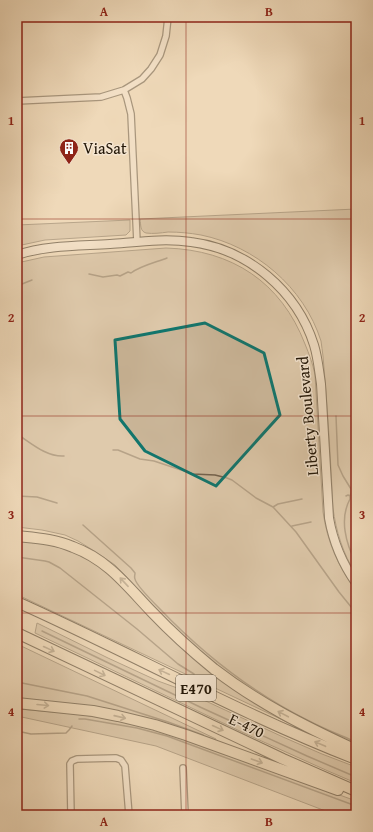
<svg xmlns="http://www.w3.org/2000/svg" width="373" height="832" font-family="'Gentium Book Plus',serif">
<rect width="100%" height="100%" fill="#efd9b9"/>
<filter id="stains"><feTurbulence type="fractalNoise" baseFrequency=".005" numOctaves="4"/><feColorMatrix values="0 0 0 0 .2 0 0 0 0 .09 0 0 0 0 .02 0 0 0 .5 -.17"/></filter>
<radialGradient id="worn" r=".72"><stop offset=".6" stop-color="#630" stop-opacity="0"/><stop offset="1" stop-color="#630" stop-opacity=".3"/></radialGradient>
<path fill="#ccb89b" stroke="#766650" d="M356 209V574C343 554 336 531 333 508 331 469 329 431 326 392 325 380 324 368 323 356 322 351 322 346 321 341 304 287 255 246 201 235 190 233 179 232 168 232 161 233 153 234 146 233 140 231 141 226 140 219Z
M130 220V231L126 235 45 240 17 246V225Z
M166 248C232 250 281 282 305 344 309 354 313 364 315 375L323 512C327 541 338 567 356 591V745L300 720 226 674 172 627 126 576 115 565 96 552 78 541 65 535 42 530 17 527V263L44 257Z
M17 541 41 543 74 551 106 570 145 610 289 721 287 722 18 595 17 596Z
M37 623 108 658 158 681 180 689 283 737 322 754 356 767V783L328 771 246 734 35 633Z
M17 644 216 739 215 742 17 699Z
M18 709 76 714 119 720 193 741 356 801V815H336L156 746 17 716Z"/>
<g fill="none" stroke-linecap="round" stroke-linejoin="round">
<path stroke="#73624d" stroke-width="1.5" d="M18 273 19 285
M89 274 103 277 117 275 120 276 128 272 131 273C140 266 157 262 167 258
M17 286 32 280
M17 350 18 353 17 359
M336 416 338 465 343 476 351 489V493L350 496
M17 434C31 443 46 457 64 456
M113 450H118L140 459 154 461 193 474 215 475 227 478 232 480 256 498 273 507 296 532 339 592 356 613
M17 496 37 497 57 503
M346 496 348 495 350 496V499C339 519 346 544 356 563
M273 507 278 504 302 499
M83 525 131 568 135 573C135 575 134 577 135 579 136 585 155 604 160 609 203 654 253 693 309 721 324 729 340 735 356 742
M292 526 311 522
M17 557 45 561 49 562 60 568 137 629 178 664 194 674
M42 631 200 707 307 756 356 777
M17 682 87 696 168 722 203 735
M79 719H85L137 728 167 736 356 806
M17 731 31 734 66 733 69 730 72 726"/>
<defs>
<path id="street" d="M124 90 127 98 131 114 137 242
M17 101 101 97 124 90 142 79 151 69 160 55 166 36 168 17
M183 768 185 815
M71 815 70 764 72 761 77 759 116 758 121 760 125 766 129 815"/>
<path id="secondary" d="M17 255C47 245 79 246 110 244 137 242 165 238 191 242 248 249 297 291 314 345 318 358 319 371 321 384L329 518C333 541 342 563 356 583"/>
<path id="highway" d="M17 536C36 538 55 539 73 547 108 560 127 586 152 612 171 632 192 651 214 669 258 703 306 727 356 750
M17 602C131 653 240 714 356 759
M17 633 283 759 356 791
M17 703 93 711 118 716 155 725 186 735 338 790"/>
</defs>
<use href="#street" stroke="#544633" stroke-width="8"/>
<use href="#secondary" stroke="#211506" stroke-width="10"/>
<use href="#highway" stroke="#211506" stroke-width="12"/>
<use href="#street" stroke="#f5e6d2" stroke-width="5.5"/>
<use href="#secondary" stroke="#f5e6d2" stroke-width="8"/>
<use href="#highway" stroke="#efd9b9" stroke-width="10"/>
</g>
<defs><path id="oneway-shaft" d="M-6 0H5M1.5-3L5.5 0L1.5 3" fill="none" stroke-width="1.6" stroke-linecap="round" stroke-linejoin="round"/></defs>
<g stroke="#928168">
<use href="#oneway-shaft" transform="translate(124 582) rotate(-133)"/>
<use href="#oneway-shaft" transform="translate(49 649) rotate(25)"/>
<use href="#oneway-shaft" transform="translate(164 672) rotate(-155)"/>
<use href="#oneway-shaft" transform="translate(100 673) rotate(26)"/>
<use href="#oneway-shaft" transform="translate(43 705) rotate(5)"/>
<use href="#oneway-shaft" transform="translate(283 714) rotate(-152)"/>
<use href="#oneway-shaft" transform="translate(120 717) rotate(13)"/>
<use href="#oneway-shaft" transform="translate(218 728) rotate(25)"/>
<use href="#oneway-shaft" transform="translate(320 744) rotate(-157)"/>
<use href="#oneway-shaft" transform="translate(257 761) rotate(20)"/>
</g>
<path d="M0 0H373V832H0ZM205 323 264 353 280 415 216 486 145 451 120 419 115 340Z" fill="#efd9b9" fill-opacity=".55" fill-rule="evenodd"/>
<path fill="none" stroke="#0f766e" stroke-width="3" stroke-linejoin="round" d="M205 323 264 353 280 415 216 486 145 451 120 419 115 340Z"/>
<path fill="none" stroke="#8f2418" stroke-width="1" stroke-opacity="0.55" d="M186 17V815M17 219H356M17 416H356M17 613H356"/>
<defs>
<symbol id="building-pin" viewBox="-11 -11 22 30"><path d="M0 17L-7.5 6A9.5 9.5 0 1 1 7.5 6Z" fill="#8f2418" stroke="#f5e6d2"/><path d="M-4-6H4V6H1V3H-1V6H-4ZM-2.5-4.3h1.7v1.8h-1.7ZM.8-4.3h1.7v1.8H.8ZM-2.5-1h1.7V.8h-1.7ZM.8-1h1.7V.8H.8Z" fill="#fff"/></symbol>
</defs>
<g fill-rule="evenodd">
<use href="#building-pin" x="58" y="137" width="22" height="30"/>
</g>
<g text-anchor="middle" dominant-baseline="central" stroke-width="3" stroke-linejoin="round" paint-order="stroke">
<rect fill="#f5e6d2" stroke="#615443" stroke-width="1" x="176" y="675" width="40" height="26" rx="3"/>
<g font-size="15" font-weight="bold" fill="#211506">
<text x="196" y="688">E470</text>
</g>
<g font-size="16" fill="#211506" stroke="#f5e6d2" text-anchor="start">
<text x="83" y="148">ViaSat</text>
</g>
<g font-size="16" fill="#211506" stroke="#f5e6d2">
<text transform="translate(307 416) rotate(-95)">Liberty Boulevard</text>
<text transform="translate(247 725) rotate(25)">E-470</text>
</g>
</g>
<rect width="373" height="832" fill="none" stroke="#efd9b9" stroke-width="44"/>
<rect x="22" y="22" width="329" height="788" fill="none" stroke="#8f2418" stroke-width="1.5"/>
<g font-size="13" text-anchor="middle" font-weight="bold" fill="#8f2418">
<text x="104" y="16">A</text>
<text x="269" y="16">B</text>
<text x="11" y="125">1</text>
<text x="362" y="125">1</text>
<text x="11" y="322">2</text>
<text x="362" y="322">2</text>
<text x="11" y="519">3</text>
<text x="362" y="519">3</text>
<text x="11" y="716">4</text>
<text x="362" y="716">4</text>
<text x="104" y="826">A</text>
<text x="269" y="826">B</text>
</g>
<rect width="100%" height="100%" filter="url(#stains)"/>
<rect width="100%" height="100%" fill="url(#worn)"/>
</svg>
